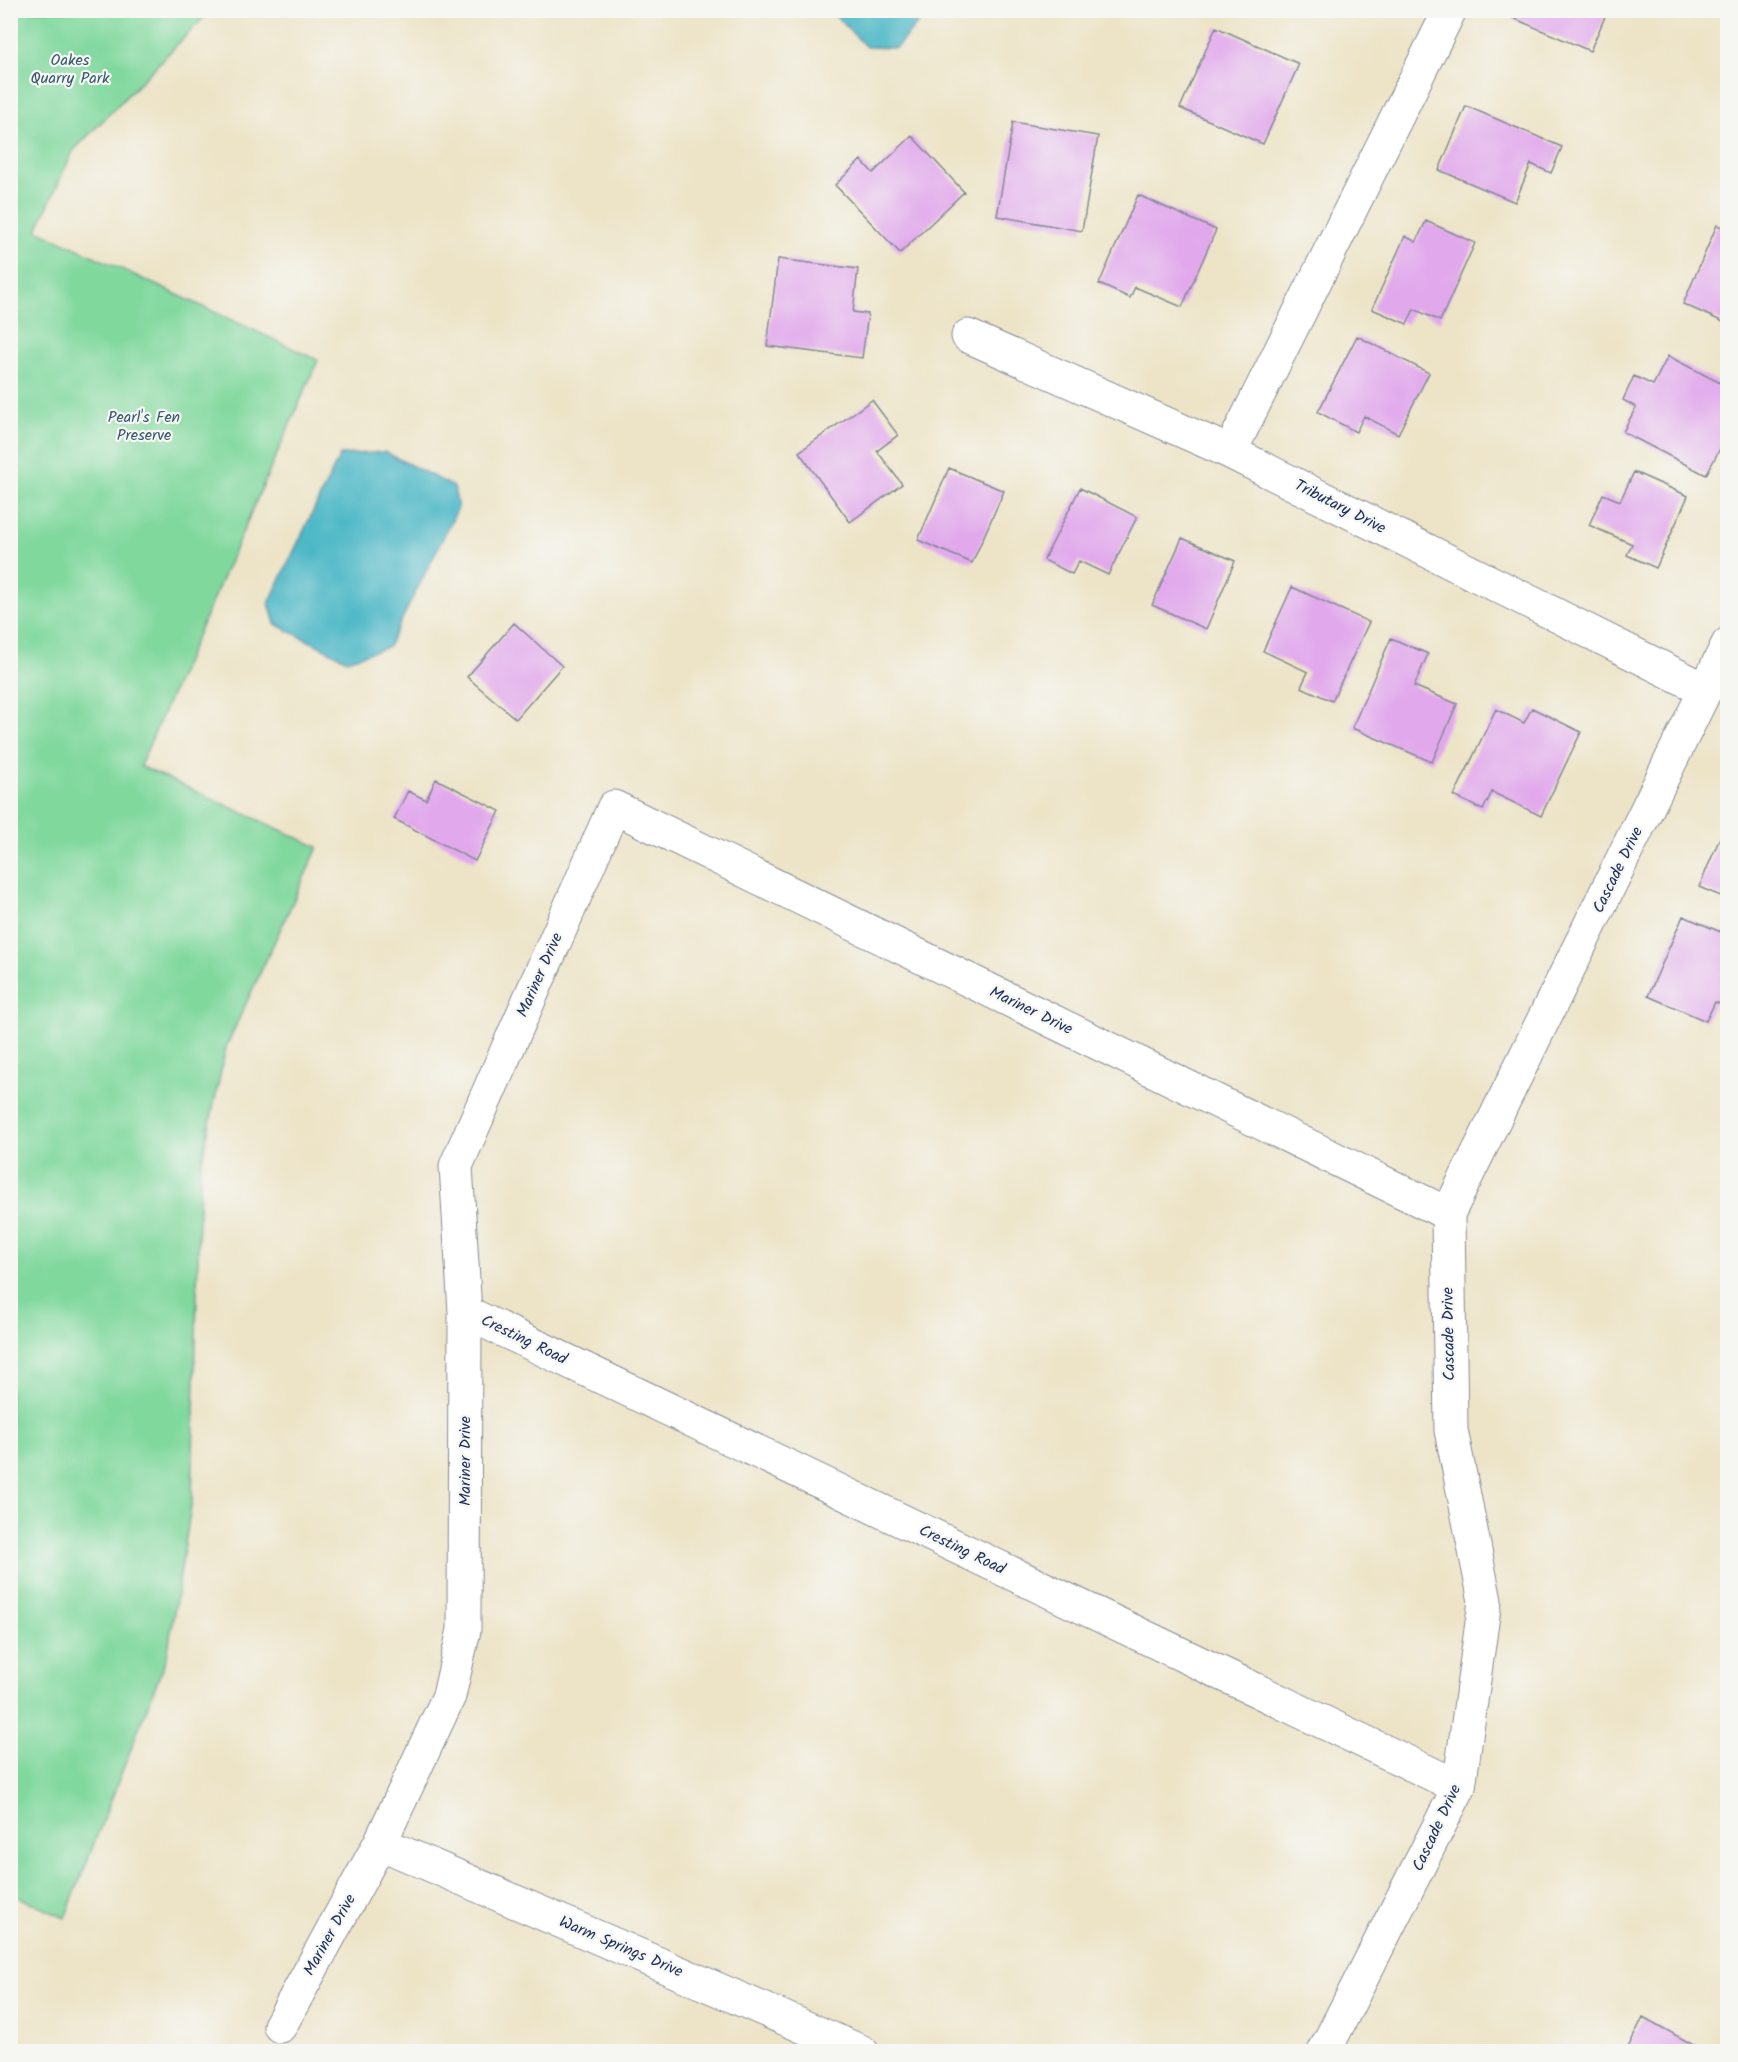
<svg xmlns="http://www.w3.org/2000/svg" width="1738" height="2062" font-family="Kalam,sans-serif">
<rect width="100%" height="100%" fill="#f6f6f2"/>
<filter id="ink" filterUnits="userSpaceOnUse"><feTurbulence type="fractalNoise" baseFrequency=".0167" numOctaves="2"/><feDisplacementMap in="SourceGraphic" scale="12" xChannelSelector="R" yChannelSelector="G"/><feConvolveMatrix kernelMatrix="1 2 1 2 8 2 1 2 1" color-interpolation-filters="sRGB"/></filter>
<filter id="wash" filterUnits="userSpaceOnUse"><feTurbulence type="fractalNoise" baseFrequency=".008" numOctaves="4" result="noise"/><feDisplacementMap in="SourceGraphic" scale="24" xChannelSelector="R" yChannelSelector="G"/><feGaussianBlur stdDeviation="1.35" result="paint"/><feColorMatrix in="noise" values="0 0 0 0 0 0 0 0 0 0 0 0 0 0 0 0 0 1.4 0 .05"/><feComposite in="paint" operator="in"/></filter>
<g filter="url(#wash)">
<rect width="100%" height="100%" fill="#ede4c8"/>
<path fill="#80d89d" stroke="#4e847e" stroke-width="1.5" d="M10 11H210L73 151 37 230 318 360 140 766 318 847 226 1047 200 1169 192 1500 167 1656 65 1918 10 1893Z"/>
<path fill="#4bb7c6" stroke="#337392" stroke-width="1.5" d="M831 11V10L928 11 896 48 866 47Z
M385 452 454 487 458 508 388 647 347 660 275 624 269 603 340 455Z"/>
<g id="blocks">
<path fill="#e1a9ec" d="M1517 10H1608L1590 51 1513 18Z
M1216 27 1299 64 1263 144 1180 108Z
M1466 106 1562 147 1551 173 1531 164 1515 202 1439 170Z
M1013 122 1098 136 1082 231 997 216Z
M912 136 964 192 900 253 835 185 861 160 873 173Z
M1138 195 1216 230 1182 307 1135 287 1130 298 1099 284Z
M1426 221 1475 243 1440 321 1414 309 1407 324 1372 309 1405 236 1416 242Z
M1717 225 1728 229V324L1683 304Z
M778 259 858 269 853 312 868 314 862 358 767 346Z
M1357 336 1429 373 1398 434 1364 416 1356 432 1318 412Z
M1668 356 1728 387V442L1724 441 1706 475 1623 432 1636 407 1623 400 1634 376 1653 385Z
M872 400 898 435 877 451 902 484 850 522 799 452Z
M949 468 1004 491 972 563 918 540Z
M1634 472 1688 496 1656 568 1627 555 1632 544 1589 525 1603 494 1620 501Z
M1080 488 1137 517 1108 575 1079 561 1072 574 1044 560Z
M1182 538 1235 561 1206 629 1152 605Z
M1292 587 1369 622 1332 701 1301 687 1308 672 1263 651Z
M514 623 562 666 516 719 467 677Z
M1391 638 1428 654 1414 686 1457 704 1432 762 1352 728Z
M1532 708 1581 732 1541 816 1492 792 1483 810 1454 796 1496 709 1524 723Z
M436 779 500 811 475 861 394 819 408 791 426 800Z
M1725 826 1728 827V899L1699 887Z
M1683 916 1728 935V1007L1715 1002 1706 1021 1648 996Z
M1643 2017 1706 2052H1626Z"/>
</g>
</g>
<g filter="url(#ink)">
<use href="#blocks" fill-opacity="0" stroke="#848a93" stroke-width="1.5"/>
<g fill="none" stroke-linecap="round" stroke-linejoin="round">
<defs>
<path id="minor" d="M968 336 1230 452 1706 690
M1230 452 1450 10
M465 1312 1459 1787
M380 1843 862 2052
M280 2026 380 1843 449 1696 464 1630 465 1312 456 1166 614 807 1448 1214
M1324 2052 1459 1787 1485 1601 1451 1430 1448 1214 1728 644"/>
</defs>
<use href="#minor" stroke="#848a93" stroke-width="35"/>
<use href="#minor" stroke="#fff" stroke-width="33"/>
</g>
</g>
<g text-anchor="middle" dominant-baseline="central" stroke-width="4.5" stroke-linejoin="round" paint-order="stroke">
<g font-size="16" fill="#34596e" stroke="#f6f6f2">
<text x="70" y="60">Oakes<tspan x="70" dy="18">Quarry Park</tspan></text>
<text x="144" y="417">Pearl's Fen<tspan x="144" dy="18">Preserve</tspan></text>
</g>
<g font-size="16" fill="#1b2f5e" stroke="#f6f6f2">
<text transform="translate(1340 507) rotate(27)">Tributary Drive</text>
<text transform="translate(1618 870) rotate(-64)">Cascade Drive</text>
<text transform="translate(540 975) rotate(-66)">Mariner Drive</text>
<text transform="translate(1031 1011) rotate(26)">Mariner Drive</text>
<text transform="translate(1449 1334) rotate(-91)">Cascade Drive</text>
<text transform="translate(524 1340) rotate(26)">Cresting Road</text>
<text transform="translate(465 1461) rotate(-90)">Mariner Drive</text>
<text transform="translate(962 1550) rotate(26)">Cresting Road</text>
<text transform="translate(1437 1828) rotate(-65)">Cascade Drive</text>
<text transform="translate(330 1935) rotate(-61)">Mariner Drive</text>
<text transform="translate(621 1947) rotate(23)">Warm Springs Drive</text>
</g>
</g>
<rect width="1738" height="2062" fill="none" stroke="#f6f6f2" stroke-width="36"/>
</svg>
